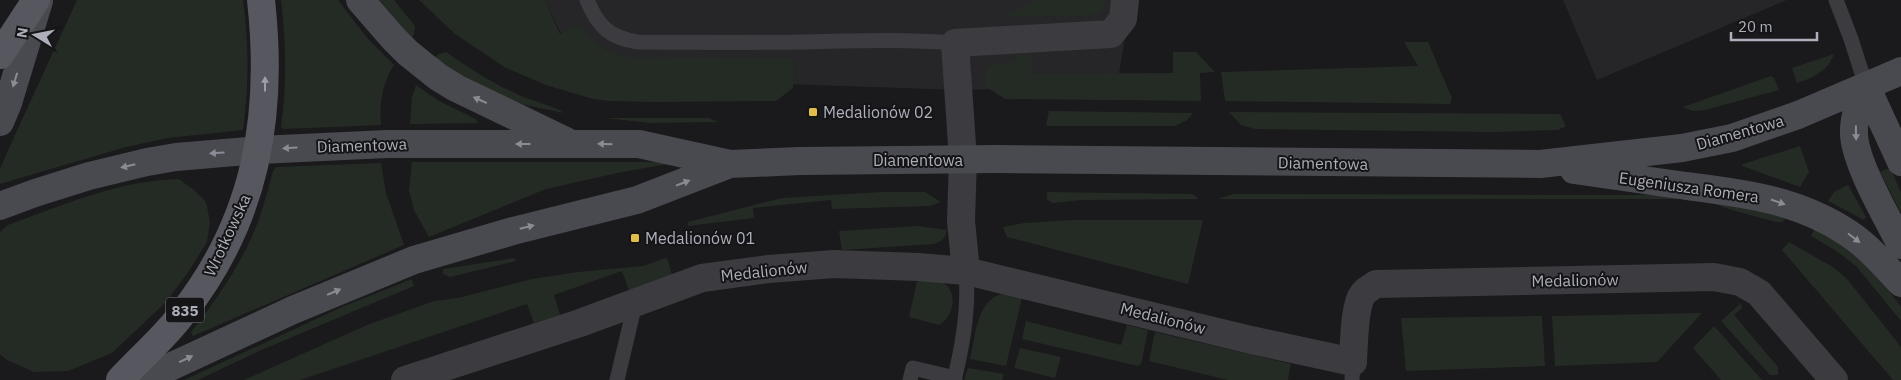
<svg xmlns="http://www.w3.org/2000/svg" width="1901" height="380" font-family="'IBM Plex Sans',sans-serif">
<rect width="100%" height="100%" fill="#1a191b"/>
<path fill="#262528" d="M545 0H1131L1117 86 960 90 577 77 563 38Z
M1563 0H1787L1597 80Z"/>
<path fill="#242b25" d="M77 0H243C249 43 249 87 243 130L168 138 126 147 0 184V169L10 146Z
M281 0H338L368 39 394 65C382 84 379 103 381 125L283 129 281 127C287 84 286 43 281 0Z
M375 0H394L415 26 414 34 411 40Z
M419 0H545L560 34 581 25C590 42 605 52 624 57L793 58V88L776 101 655 102 609 101 593 99 546 85 506 68 455 34Z
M1036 0H1105C1104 10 1099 13 1090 16L998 17Z
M1404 42H1428L1452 98 1450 104 1225 101 1221 72 1418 66Z
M446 52C469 68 492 83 517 94 528 100 556 106 564 113L525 105 488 91 433 59 439 54Z
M1173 52H1196L1215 72 1200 73 1201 101 1005 99 985 86C984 61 995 64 1015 62L1016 54H1032V74L1173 73Z
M1834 54C1828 71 1813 78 1797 83L1792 68Z
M1771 76 1774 78 1779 90 1705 110 1693 111 1683 107Z
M416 85 439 101 476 119 478 123 410 124 412 97Z
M1049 111 1193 113 1187 120 1175 126H1046Z
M1229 112 1560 114 1566 126 1558 130 1493 132 1255 129 1241 125Z
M605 118H709L718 122 650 123Z
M1800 146 1809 172 1800 187 1742 166 1743 164Z
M412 162H680L622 172 546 189 429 237 414 210 409 191Z
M381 163 386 193 404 245 193 336 191 332C217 300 247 255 260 216 265 201 269 186 273 171L276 167Z
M1890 168 1901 192V213L1880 172Z
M179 179 194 190 206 202 210 222 207 242 189 271 166 302 112 353 68 371 34 372 7 360 0 354V232L8 225C63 205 120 180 179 179Z
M1848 185 1866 217 1864 220 1828 201 1834 192Z
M881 192H925L941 202 930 206 832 209 831 200 753 208 754 218 688 226V222L782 198Z
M1047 192 1192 194 1199 199 1082 200 1052 203 1047 199Z
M1233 194 1696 195 1788 216 1782 222H1776L1725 208 1705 199H1218Z
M1072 220H1203L1188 284 1007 237 1003 227 1024 223Z
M918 226 947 230C945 239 942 241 934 244L842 250 839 231Z
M1815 228 1848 248 1879 277 1901 307V321L1856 266 1835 250 1811 236Z
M1789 242 1833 267 1848 280 1901 347V380H1893L1782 250Z
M515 258 516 261 450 277 443 274V269Z
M666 258 668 260 672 275 629 291 622 271 554 295 560 315 534 323 527 304 300 380H244L367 325 434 301 458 298 532 279 578 272 643 266Z
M918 277C926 278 938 279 945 284 959 295 952 318 939 325L909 317Z
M412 279 414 286 259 351 198 380H184L344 306Z
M1002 294 1022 298 1006 366 970 359C975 338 977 299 1002 294Z
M1741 303 1742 308 1734 315 1778 367V375H1770L1721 321Z
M1702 313 1657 362 1555 366 1552 316Z
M1542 316 1545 366 1406 371 1401 318Z
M1026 321 1121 345 1127 325 1148 330 1141 364 1138 366 1022 339Z
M1714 326 1762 380H1721L1693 348Z
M1155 332 1291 364 1288 380H1228L1149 361Z
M1020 348 1061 357 1055 378 1014 368Z
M968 368 1004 374 1002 380H964Z"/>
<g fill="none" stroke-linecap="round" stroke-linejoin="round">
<path stroke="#3b3b40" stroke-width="15" d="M587 0C598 26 609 38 638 42 692 42 745 43 799 42 851 41 903 39 955 43
M1836 0 1851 39 1866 86
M617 380 635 304
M910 380 913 368 955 378
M954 380C963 345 969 307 966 271
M1352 380 1353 362"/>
<path stroke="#3b3b40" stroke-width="28" d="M966 271 961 221 963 159 955 43 1111 34 1123 19 1125 0
M405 380 580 323 702 278 769 269 834 264 918 267 966 271 1251 340 1353 362C1354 345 1354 312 1361 297 1364 291 1370 288 1376 284L1714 277 1740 282 1759 293 1834 380"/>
<path stroke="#494a50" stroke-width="28" d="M360 0 393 38 408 53 438 77 456 88 566 141
M1866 86C1860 101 1853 118 1854 135 1856 165 1887 217 1901 245
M1866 86 1901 162
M0 122 8 103 39 1
M1574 170C1609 175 1644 180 1679 185 1740 193 1795 198 1848 233 1868 246 1885 266 1901 283
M0 206 35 193 89 176 147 162 176 157 259 150 387 144H639L730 164 800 161 997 159 1540 164 1682 148 1732 138 1798 115 1901 71
M142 380 293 310 414 260 513 231 637 200 730 164"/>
<path stroke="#57585f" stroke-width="28" d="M0 55 36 0
M120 380C140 358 164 338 182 314 256 220 274 117 261 0"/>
</g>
<defs><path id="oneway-solid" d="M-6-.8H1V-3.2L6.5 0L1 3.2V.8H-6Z" transform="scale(1.25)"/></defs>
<g fill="#8a8c95">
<use href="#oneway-solid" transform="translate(15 80) rotate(107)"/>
<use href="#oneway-solid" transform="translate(480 100) rotate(-156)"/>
<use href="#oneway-solid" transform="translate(1856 133) rotate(89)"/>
<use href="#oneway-solid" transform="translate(523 144) rotate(-180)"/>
<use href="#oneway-solid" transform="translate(605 144) rotate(-179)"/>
<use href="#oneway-solid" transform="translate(290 148) rotate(177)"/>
<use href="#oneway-solid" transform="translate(217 153) rotate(176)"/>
<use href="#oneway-solid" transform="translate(128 166) rotate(167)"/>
<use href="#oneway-solid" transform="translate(683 183) rotate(-21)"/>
<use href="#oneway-solid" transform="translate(1778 202) rotate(19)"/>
<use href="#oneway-solid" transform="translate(527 227) rotate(-14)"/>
<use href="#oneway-solid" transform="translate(1854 238) rotate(37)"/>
<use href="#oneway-solid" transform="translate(334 292) rotate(-23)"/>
<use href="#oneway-solid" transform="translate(186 359) rotate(-25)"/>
</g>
<use fill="#9c9ea8" href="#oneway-solid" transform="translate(265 84) rotate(-90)"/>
<g fill="#e2bd4a" stroke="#151416" stroke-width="2">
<rect x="808" y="107" width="10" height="10" rx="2.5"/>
<rect x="630" y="233" width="10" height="10" rx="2.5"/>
</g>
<g text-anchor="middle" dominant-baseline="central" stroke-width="4" stroke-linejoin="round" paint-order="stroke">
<rect fill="#151416" stroke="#7f8189" stroke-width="1" x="166" y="297.5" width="38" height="25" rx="4"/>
<g font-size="15" font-weight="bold" fill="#adb0ba">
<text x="185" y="310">835</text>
</g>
<g font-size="16" fill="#adb0ba" stroke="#151416" text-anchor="start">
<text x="823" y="112">Medalionów 02</text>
<text x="645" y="238">Medalionów 01</text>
</g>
<g font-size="16" fill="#adb0ba" stroke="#151416">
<text transform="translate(1740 132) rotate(-16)">Diamentowa</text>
<text transform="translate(362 145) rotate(-2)">Diamentowa</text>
<text x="918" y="160">Diamentowa</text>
<text transform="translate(1323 163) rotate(1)">Diamentowa</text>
<text transform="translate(1689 187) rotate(8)">Eugeniusza Romera</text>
<text transform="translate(227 235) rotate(-65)">Wrotkowska</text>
<text transform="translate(764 271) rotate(-6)">Medalionów</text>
<text transform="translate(1575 280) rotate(-1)">Medalionów</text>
<text transform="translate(1163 318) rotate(14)">Medalionów</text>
</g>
</g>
<g transform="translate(35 35) rotate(280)" stroke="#151416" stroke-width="4" paint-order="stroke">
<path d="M0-4L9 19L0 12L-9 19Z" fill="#adb0ba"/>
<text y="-8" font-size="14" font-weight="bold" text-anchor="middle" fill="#adb0ba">N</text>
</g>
<path d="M1731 32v8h86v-8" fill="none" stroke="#adb0ba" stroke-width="2.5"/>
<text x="1738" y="32" font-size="15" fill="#adb0ba" stroke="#151416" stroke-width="4" paint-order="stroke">20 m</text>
</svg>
